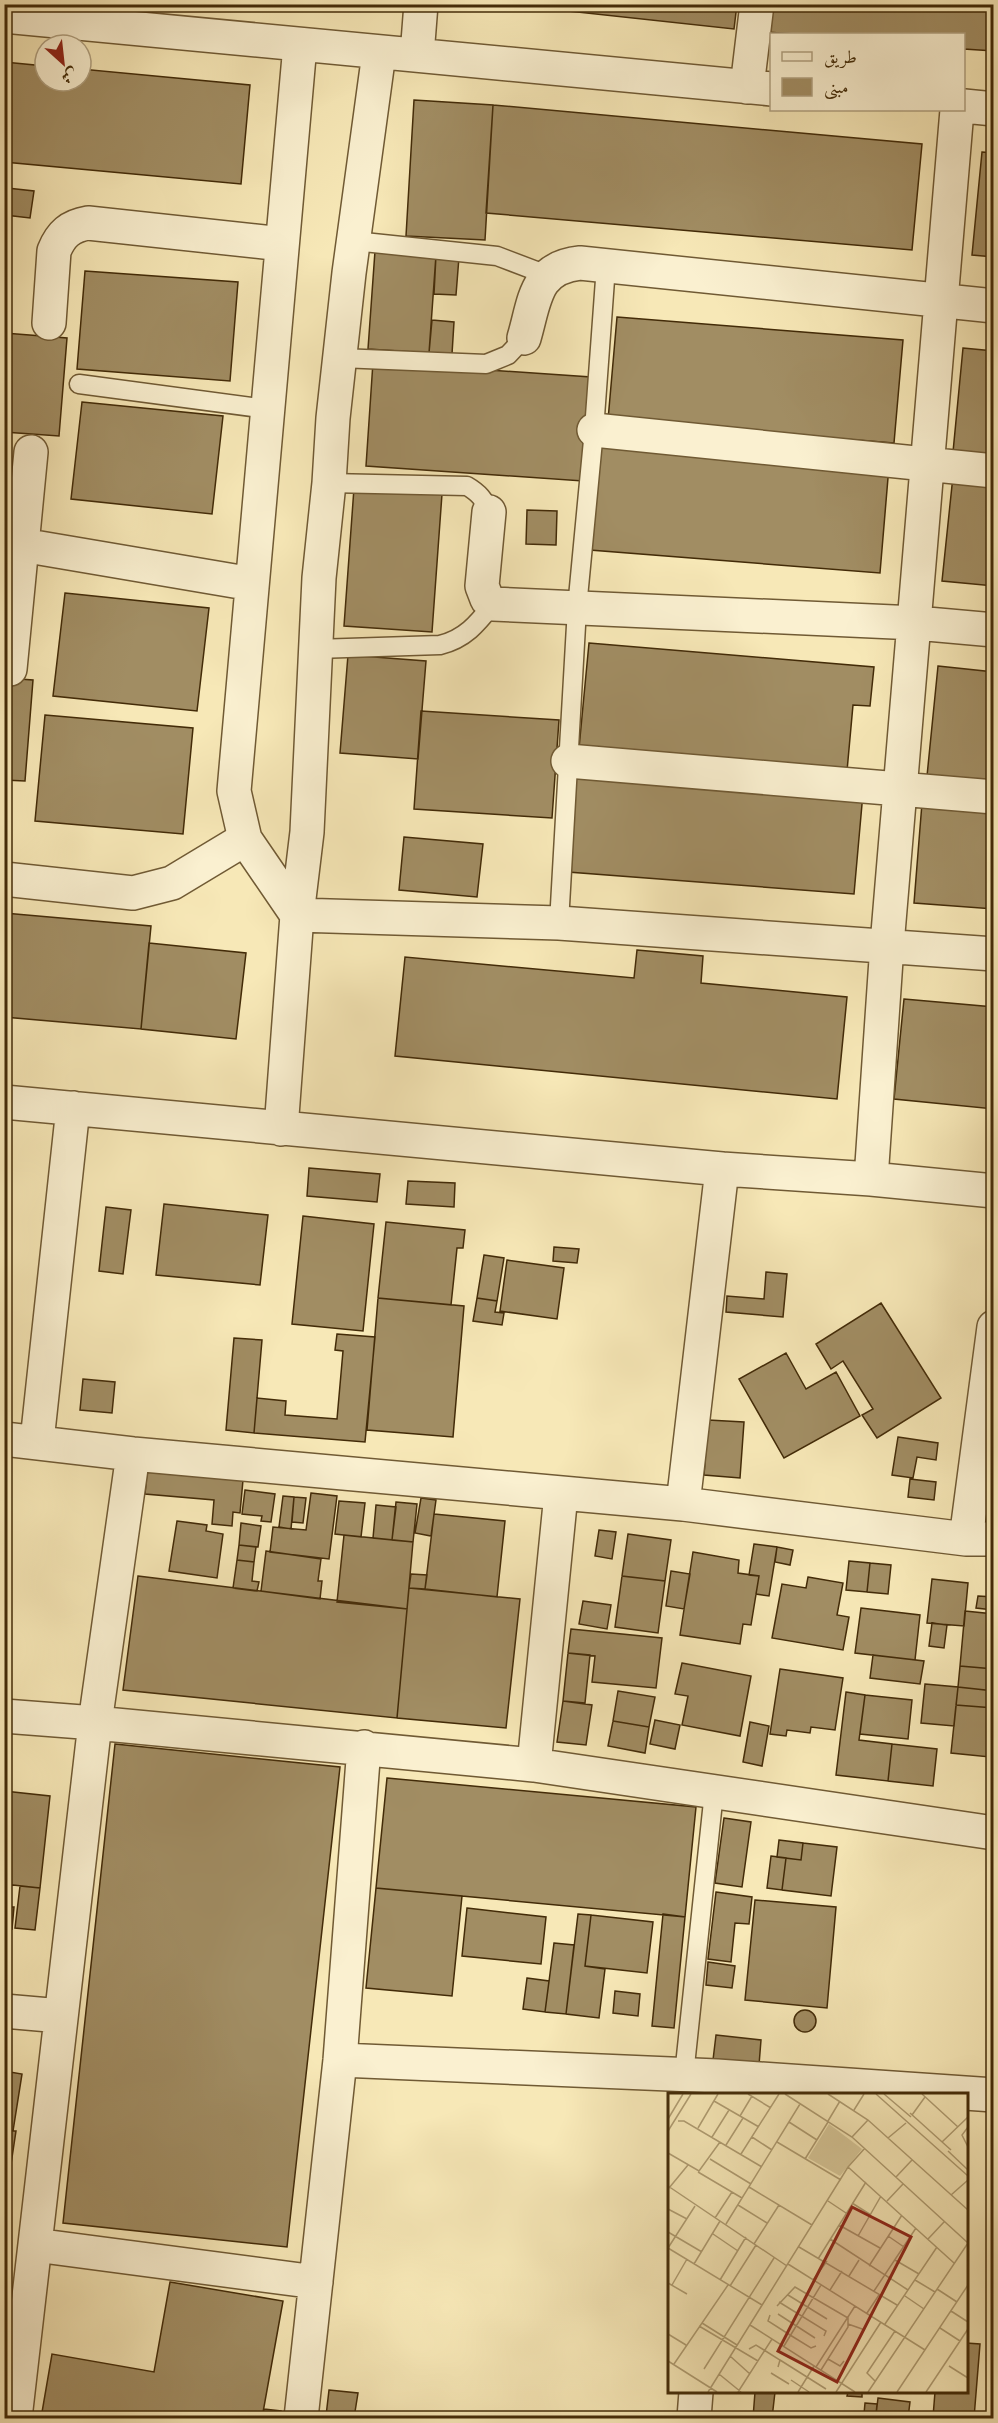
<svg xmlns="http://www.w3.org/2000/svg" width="998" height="2423" font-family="'EB Garamond',Amiri,serif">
<rect width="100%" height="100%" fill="#f7e8b7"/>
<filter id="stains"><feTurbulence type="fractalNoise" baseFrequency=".00333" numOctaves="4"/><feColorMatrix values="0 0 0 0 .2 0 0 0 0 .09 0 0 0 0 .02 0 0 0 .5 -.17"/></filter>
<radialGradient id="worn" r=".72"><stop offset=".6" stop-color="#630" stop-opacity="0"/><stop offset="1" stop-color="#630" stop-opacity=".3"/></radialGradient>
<path fill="#a18d63" stroke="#432b08" stroke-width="1.5" d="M503 4H737L734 29Z
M767 4H994V51L964 49V34H796L765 32Z
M4 62 45 66V81H81V69L250 85 241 184 4 162Z
M414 100 493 105 485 240 406 236Z
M493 105 922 144 912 250 486 213Z
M982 152 994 153V257L972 255Z
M7 188 34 191 30 218 5 215Z
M375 251 436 255 429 353 368 349Z
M436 255 459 257 456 295 434 294Z
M85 271 238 282 230 381 77 369Z
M617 317 903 340 894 443 608 420Z
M432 320 454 322 452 354 429 353Z
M4 333 67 338 59 436 4 432Z
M963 348 994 351V456L953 452Z
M373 362 591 377 583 481 366 466Z
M82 402 223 416 212 514 71 499Z
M598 443 889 466 880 573 590 550Z
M953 476 994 479V586L942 581Z
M354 488 442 494 432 632 344 626Z
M527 510 557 511 556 545 526 544Z
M65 593 209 608 197 711 53 696Z
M589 643 874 667 870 706 853 705 847 771 579 748Z
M348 655 426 661 418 759 340 753Z
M938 666 994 672V782L927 776Z
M4 678 33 680 25 781 4 780Z
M421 711 559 720 552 818 414 809Z
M45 715 193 728 183 834 35 821Z
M576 772 863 793 854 894 568 872Z
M922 803 994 809V909L914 903Z
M404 837 483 844 477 897 399 890Z
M4 913 151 926 141 1029 4 1017Z
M149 943 246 953 236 1039 141 1029Z
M637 950 703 956 701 983 847 997 837 1099 395 1056 405 957 634 978Z
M904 999 994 1007V1109L894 1099Z
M309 1168 380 1174 377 1202 307 1196Z
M408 1181 455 1183 454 1207 406 1204Z
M164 1204 268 1215 260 1285 156 1275Z
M106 1207 131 1210 123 1274 99 1271Z
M303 1216 374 1224 363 1331 292 1324Z
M386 1222 465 1230 463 1248H457L451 1305 378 1298Z
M554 1247 579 1249 577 1263 553 1261Z
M484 1255 504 1258 497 1301 477 1298Z
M507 1260 564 1268 557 1319 500 1311Z
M766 1272 787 1274 783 1317 726 1312 727 1296 764 1299Z
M378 1298 464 1306 453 1437 367 1430Z
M477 1298 497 1301 495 1312 504 1313 502 1325 473 1321Z
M881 1303 941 1398 877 1438 862 1415 873 1409 843 1361 831 1369 816 1344Z
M337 1334 375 1337 365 1442 254 1433 257 1398 286 1401 285 1415 337 1419 343 1351 335 1350Z
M234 1338 262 1340 254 1433 226 1430Z
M786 1353 806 1389 836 1372 860 1416 784 1458 739 1379Z
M83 1379 115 1382 112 1413 80 1410Z
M708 1420 744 1422 740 1478 704 1475Z
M898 1437 938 1443 936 1460 917 1457 913 1478 892 1475Z
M147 1471 243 1480 240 1513 233 1512 232 1526 212 1524 214 1500 145 1494Z
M910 1479 936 1482 934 1500 908 1497Z
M245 1490 275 1494 271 1522 261 1521 262 1516 242 1514Z
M311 1493 337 1496 329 1559 270 1552 273 1527 306 1530Z
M283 1496 294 1497 291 1529 279 1527Z
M294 1497 306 1498 303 1523 292 1522Z
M421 1498 436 1500 431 1536 415 1533Z
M339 1501 365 1503 361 1537 335 1534Z
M396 1502 417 1504 413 1542 392 1540Z
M376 1505 396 1507 392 1540 373 1538Z
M434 1514 505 1521 497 1597 425 1589Z
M177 1521 207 1525 206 1531 223 1534 217 1578 169 1571Z
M241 1523 261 1526 258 1547 239 1545Z
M599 1530 616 1532 612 1559 595 1556Z
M628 1534 671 1540 665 1581 622 1576Z
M344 1535 413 1542 407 1609 337 1602Z
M754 1544 777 1547 769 1596 756 1594 759 1576 749 1575Z
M239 1545 256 1547 254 1562 237 1560Z
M777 1547 793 1550 790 1565 775 1562Z
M266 1551 321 1559 318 1581H322L320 1599 261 1591Z
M693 1552 739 1560 738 1573 759 1576 751 1625 743 1624 740 1644 680 1635Z
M237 1560 254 1562 252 1581 259 1582 257 1591 233 1588Z
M849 1561 870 1563 867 1592 846 1590Z
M870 1563 891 1565 888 1594 867 1592Z
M671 1571 690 1574 684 1609 666 1606Z
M411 1574 427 1575 425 1589 409 1588Z
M138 1576 407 1609 397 1718 123 1690Z
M622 1576 665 1581 658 1633 615 1627Z
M808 1577 843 1583 837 1615 849 1617 843 1650 772 1638 782 1584 806 1588Z
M932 1579 968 1583 964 1626 927 1623Z
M409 1588 520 1599 506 1728 397 1718Z
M978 1596 994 1597 993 1610 976 1608Z
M583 1601 611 1605 607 1629 579 1624Z
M861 1608 920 1615 915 1660 855 1653Z
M965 1611 994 1614V1669L960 1666Z
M932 1623 947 1625 944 1648 929 1646Z
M571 1629 662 1638 656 1688 592 1682 595 1656 568 1653Z
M568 1653 590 1655 585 1703 563 1701Z
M873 1655 924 1661 920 1684 870 1678Z
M682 1663 751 1676 740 1736 682 1725 688 1696 675 1694Z
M960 1666 994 1669V1691L958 1687Z
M780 1669 843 1678 835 1730 811 1727 810 1733 787 1730 786 1736 770 1734Z
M925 1684 958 1687 954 1726 921 1723Z
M958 1687 994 1691V1708L956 1705Z
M618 1691 655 1697 649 1727 613 1721Z
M846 1692 865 1695 859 1740 892 1744 888 1781 836 1775Z
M865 1695 912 1700 908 1739 860 1734Z
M563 1701 592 1705 586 1745 557 1742Z
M956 1705 994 1708 990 1757 951 1753Z
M655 1720 680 1725 675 1749 650 1744Z
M613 1721 649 1727 645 1753 608 1746Z
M750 1722 769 1726 762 1766 743 1762Z
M115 1744 340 1767 287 2247 63 2223Z
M892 1744 937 1749 933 1786 888 1781Z
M387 1778 696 1807 685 1917 376 1888Z
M4 1791 50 1796 40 1888 4 1884Z
M724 1818 751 1822 742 1887 715 1883Z
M779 1840 803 1843 801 1860 777 1857Z
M803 1843 837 1847 831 1896 782 1890 786 1858 801 1860Z
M771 1856 786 1858 782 1890 767 1888Z
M4 1884H11L9 1907H14L12 1929 7 1928 4 1954Z
M20 1886 40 1888 35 1930 15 1928Z
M376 1888 462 1896 452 1996 366 1988Z
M716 1892 752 1897 749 1924 735 1923 731 1962 708 1959Z
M755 1900 836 1907 827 2008 745 2000Z
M467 1908 546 1917 541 1964 462 1956Z
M578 1914 591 1915 585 1966 605 1969 599 2018 566 2014Z
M663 1914 685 1917 674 2028 652 2026Z
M591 1915 653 1922 647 1973 585 1966Z
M554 1943 574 1945 566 2014 545 2012Z
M708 1962 735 1966 732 1988 706 1985Z
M527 1978 549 1981 545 2012 523 2009Z
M615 1991 640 1994 638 2016 613 2013Z
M794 2021a11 11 0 1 1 22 0a11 11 0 1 1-22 0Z
M716 2035 761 2040 759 2065 713 2060Z
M4 2071 22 2074 13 2131 4 2130Z
M4 2130 16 2131 8 2184H4Z
M170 2282 283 2301 262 2418H41L52 2354 154 2372Z
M966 2343 980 2344 974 2418 933 2417 935 2392H966Z
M329 2390 358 2393 354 2418 326 2416Z
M755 2392H775L772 2418H753Z
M848 2392H862V2397L847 2396Z
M878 2398 910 2402 908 2418H891L876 2415Z
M865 2403 877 2404 876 2415 864 2414Z
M264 2409 281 2411 280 2418H262Z
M861 2414 879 2416V2418H860Z"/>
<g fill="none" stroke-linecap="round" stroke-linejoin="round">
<defs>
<path id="lane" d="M354 241 497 256 547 275
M340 358 486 364 508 355 524 338
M79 384 267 409
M329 483 467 486C479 493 484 499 489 512
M316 649 440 645C465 639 477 624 493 604
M559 923 577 608 594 430 606 266
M684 2075 714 1792"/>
<path id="street" d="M4 16 772 89
M300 45 234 791 245 839 297 915 559 923 994 954
M417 55 421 4
M747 87 757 4
M964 106 994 109
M49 323 54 251C61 234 70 226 88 223L282 244
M524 338C535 301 534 268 580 263L994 306
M594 430 994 471
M489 512 482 586 487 599 493 604 916 623 994 630
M22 545 252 584
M10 669 31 452
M568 761 994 797
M4 879 133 893 172 883 245 839
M4 1102 722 1169 871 1179 994 1191
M281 1129 297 915 307 832 319 578 329 483 333 418 349 273 379 53
M871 1179 887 945 957 110
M4 1439 133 1454 683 1504 966 1539H994
M37 1441 73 1108
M683 1504 722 1169
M966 1539 994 1327
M4 1716 95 1723 534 1765 994 1833
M534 1765 561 1494
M4 2011 61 2016
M340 2060 717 2076 994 2095
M35 2245 316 2282
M15 2418 95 1723 133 1454
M301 2418 340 2060 364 1747
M694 2418 696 2392"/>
</defs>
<use href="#lane" stroke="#705a34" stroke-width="21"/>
<use href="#street" stroke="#705a34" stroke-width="36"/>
<use href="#lane" stroke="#faf0d0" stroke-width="18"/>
<use href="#street" stroke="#faf0d0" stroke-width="33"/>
</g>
<g transform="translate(668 2093)">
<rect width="300" height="300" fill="#f7e8b7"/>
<path d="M161 31 194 56 172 83 140 65Z" fill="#d8c899"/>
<path fill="none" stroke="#af9c71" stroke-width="1.5" d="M80 1 103 15M117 1 184 44 300 150M160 1 200 27 300 117M208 1 300 83M216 1 243 24M254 1 290 34M46 8 91 34M186 17 196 1M242 20 283 57M244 22 257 4M72 23 84 3M0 26 15 1M10 28H16L94 74M160 28 172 8M121 29 149 47M300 34 294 42 300 54M30 35 50 1M0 38 23 1M44 44 61 17M84 44 104 57M184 44 200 27M220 45 238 30M109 49 173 87M274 49 300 24M58 52 75 25M280 58 300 77M0 60 31 78 52 49M73 61 111 1M42 66 83 91M137 66 160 29M180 74 286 170M30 79 74 105M228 84 244 67M0 93 119 173M81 94 144 132M1 95 20 72M283 102 300 87M160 108 178 120M219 108 235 91M184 110 203 122M70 112 99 130M0 116 19 126M47 125 64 99M58 131 132 11M171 132 212 155M0 139 34 159M45 141 70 158M190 143 213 103M220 143 236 154M162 146 240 197M260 146 276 129M86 151 111 112M131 154 229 212M0 155 94 212M0 155 27 113M150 166 198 89M227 167 251 181M26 171 52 128M120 171 257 257M201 173 234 122M181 183 191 167M52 187 78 144M145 187 159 168M247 187 267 199M0 190 19 201M4 192 19 166M62 193 88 152M269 196 289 209M162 197 174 178M206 198 248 135M120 202 159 226M237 203 256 216M111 209 158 238 156 243M109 213 127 194 180 225V234L153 277M283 218 300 229M199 220 211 202M110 221 147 245M102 222 100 228 122 242 143 255 148 253M34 230 69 252M180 231 197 237M217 231 269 154M82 232 187 299M31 233 90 268M272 235 292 248M0 241 18 252M116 253 153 192M81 256 88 252 112 267 110 274M62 263 82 281M160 266 172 273 176 268M112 267 158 296M0 268 49 299M6 271 60 192M281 273 300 285M148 274 187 213M36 276 106 165M103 280 121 291M51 281 73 299M123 287 141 299M207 288 199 280 227 238M40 299 180 74 197 55M70 299 104 246M130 299 146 273M168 299 213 229M200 299 300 150M229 299 300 192M258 299 300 236"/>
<path fill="#8f2418" fill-opacity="0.15" stroke="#8f2418" stroke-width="3" d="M184 114 243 144 169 289 110 258Z"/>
<rect width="300" height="300" fill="none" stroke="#432b08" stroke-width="3"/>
</g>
<rect width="998" height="2423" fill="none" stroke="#f7e8b7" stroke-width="24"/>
<rect x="6" y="6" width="986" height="2411" fill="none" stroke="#432b08" stroke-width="3"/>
<rect x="12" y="12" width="974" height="2399" fill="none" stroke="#432b08" stroke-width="1.5"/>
<rect x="770" y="33" width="195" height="78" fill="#faf0d0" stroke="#b1a180" stroke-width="1.5"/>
<rect x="782" y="52" width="30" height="9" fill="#faf0d0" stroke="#b1a180" stroke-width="1.5"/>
<text x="824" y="63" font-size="18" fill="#432b08">طريق</text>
<rect x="782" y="78" width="30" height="18" fill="#a18d63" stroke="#b1a180" stroke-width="1.5"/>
<text x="824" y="93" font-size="18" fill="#432b08">مبنى</text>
<g transform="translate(63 63) rotate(153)"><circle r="28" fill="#faf0d0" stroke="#b1a180" stroke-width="1.5"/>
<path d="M0-4.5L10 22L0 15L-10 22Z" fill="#8f2418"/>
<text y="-9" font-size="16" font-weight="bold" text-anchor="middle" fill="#432b08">ش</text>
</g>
<rect width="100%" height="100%" filter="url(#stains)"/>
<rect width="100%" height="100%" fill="url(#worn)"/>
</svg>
